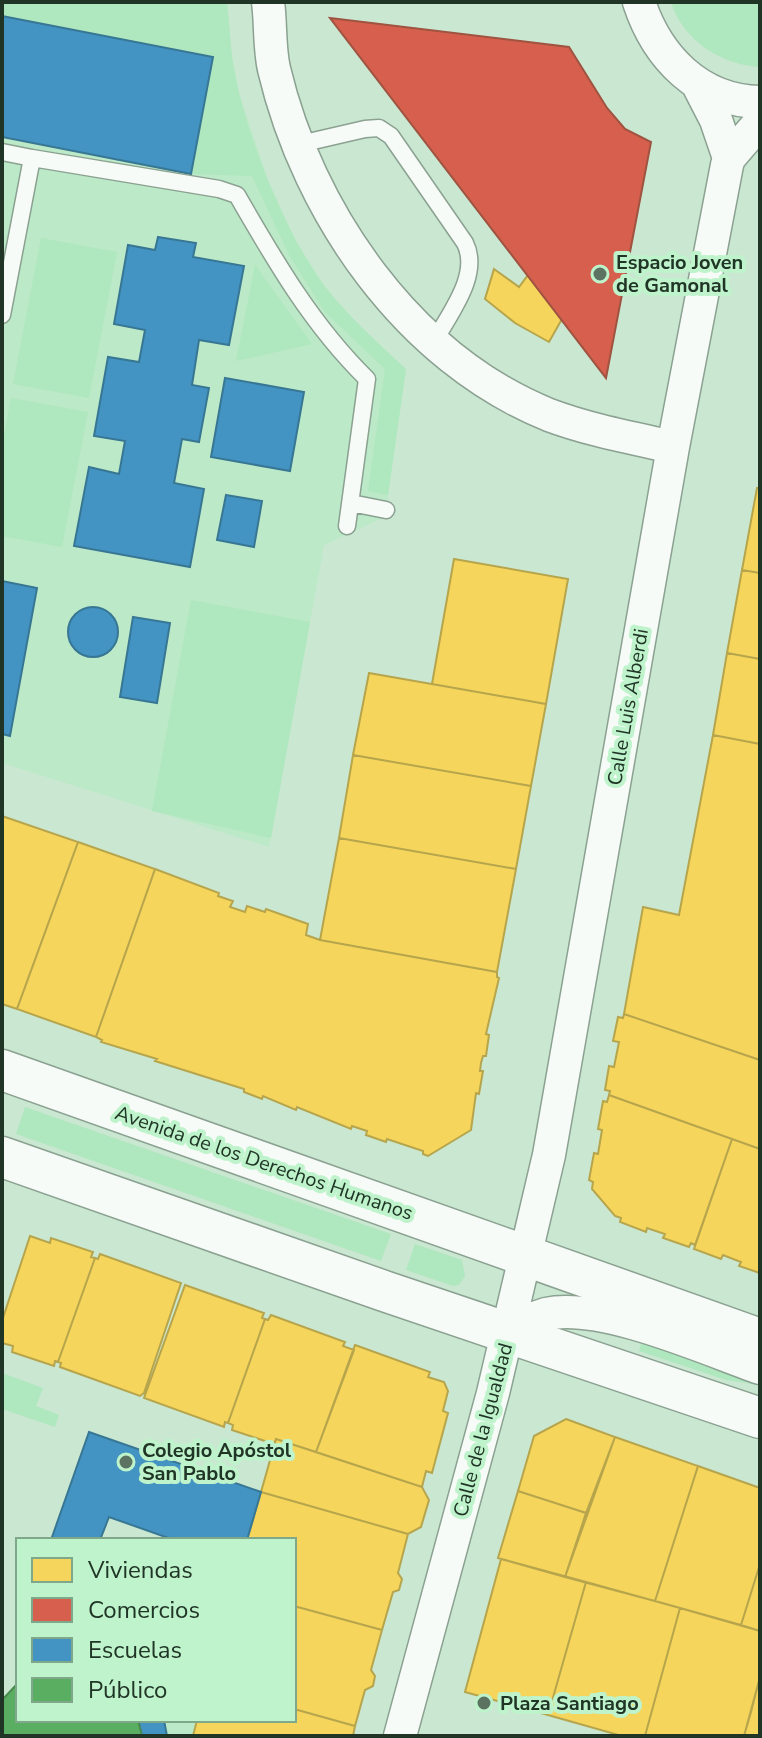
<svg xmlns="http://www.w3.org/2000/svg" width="762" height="1738" font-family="'Nunito Sans',sans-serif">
<rect width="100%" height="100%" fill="#cae7d1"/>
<path fill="#bce9c7" d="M2 2H227L232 57 240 96 268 180 296 241 324 285 355 322 406 369 385 517 324 545 269 847 2 763Z
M138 1720H197L193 1736H142Z"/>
<path fill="#afe7be" d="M2 2H227C229 20 230 39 232 57 241 124 284 233 325 287 349 317 378 343 406 369L388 495 368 491 385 369 325 312 289 255 252 176 191 174 213 57 2 16Z
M671 2H760V67C722 65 683 41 671 2Z
M41 238 117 252 89 398 13 384Z
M255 265 312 344 236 361Z
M11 398 88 412 62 547 2 536V446Z
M191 600 310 622 271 838 152 811Z
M25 1107 391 1234 381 1261 16 1134Z
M415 1244 462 1260 465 1276 459 1285 453 1286 406 1270Z
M642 1341 760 1380V1385L726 1380 639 1351Z
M2 1373 43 1388 36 1406 59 1415 55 1427 2 1409Z"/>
<path fill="#f6d55c" stroke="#b6a54c" stroke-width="2" d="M494 269 519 287 528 275 562 319 549 342 515 323 485 299Z
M757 488H760V573L742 570Z
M454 559 568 579 546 704 432 684Z
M742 570 760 573V659L727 653Z
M727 653 760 659V744L713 735Z
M369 673 546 704 531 786 353 755Z
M713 735 760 744V1060L624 1014 643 907 679 915Z
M353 755 531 786 516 869 339 838Z
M2 816 78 842 17 1009 2 1004Z
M339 838 516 869 497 972 320 940Z
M78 842 155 869 96 1037 17 1009Z
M155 869 219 893 218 896 233 901 230 907 245 912 247 906 265 912 266 909 308 924 306 935 320 940 497 972V977L499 978 486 1034 489 1035 486 1056H483L481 1063 480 1071H483L479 1094 476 1093 471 1130 428 1156 423 1154V1151L387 1139 386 1142 366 1135 367 1131 352 1126 351 1129 297 1107 296 1110 263 1096 262 1099 244 1092V1089L155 1061 157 1059 101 1042 102 1040 96 1037Z
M624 1014 760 1060V1149L609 1095 610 1091 605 1090 609 1066 614 1067 619 1042 613 1041 618 1017 623 1018Z
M609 1095 732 1139 695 1245 691 1243 689 1247 663 1238 665 1234 647 1228 646 1232 620 1222 621 1218 615 1216 592 1189 593 1182 589 1180 594 1153 598 1154 602 1130 598 1129 603 1101 607 1102Z
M732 1139 760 1149V1273L739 1266 741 1262 723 1255 721 1259 694 1249Z
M30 1236 50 1243 51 1238 93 1252 91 1257 95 1258 58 1362 55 1361 54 1366 12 1352 13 1346 2 1343V1321Z
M100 1254 181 1283 144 1393 140 1396 60 1367 61 1363 58 1362 95 1258 98 1259Z
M185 1285 264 1313 262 1318 265 1319 228 1423 225 1422 224 1427 144 1398Z
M271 1315 345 1342 343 1346 354 1350 316 1452 276 1439 274 1444 232 1430 233 1425 228 1423 265 1319 268 1320Z
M355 1345 430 1372 428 1377 444 1382 448 1391 443 1411 448 1413 432 1473 426 1471 422 1487 316 1452Z
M566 1419 615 1437 586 1513 518 1491 534 1436Z
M615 1437 698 1466 655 1601 565 1577Z
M276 1439 422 1487 429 1500 421 1527 408 1534 261 1492Z
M698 1466 760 1488V1564L741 1625 655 1601Z
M518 1491 586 1513 565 1577 498 1558Z
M261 1492 408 1534 398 1573 402 1579 399 1590 393 1592 382 1630 294 1606V1540H247Z
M501 1559 586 1582 548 1715 465 1692Z
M760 1564V1631L741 1625Z
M586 1582 680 1608 645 1736H622L548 1715Z
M294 1606 382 1630 371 1670 375 1676 373 1686 365 1690 355 1726 294 1709Z
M680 1608 760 1631V1677L744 1736H645Z
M760 1677V1736H744L751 1712Z
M294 1709 355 1726 353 1736H193L197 1720H294Z"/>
<path fill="#d6604d" stroke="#9f5341" stroke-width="2" d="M330 18 569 47 607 108 625 129 651 142 606 378Z"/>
<path fill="#4393c3" stroke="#387794" stroke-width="2" d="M2 16 213 57 191 174 2 137Z
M158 237 196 243 193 257 244 266 229 345 199 340 192 385 209 388 199 442 182 439 174 483 204 489 190 567 74 546 89 467 119 474 125 441 94 436 108 357 139 362 145 330 114 324 128 245 155 250Z
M225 378 304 392 290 471 211 457Z
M226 495 262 501 254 547 217 540Z
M2 581 37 588 10 736 2 734Z
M68 632a25 25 0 1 1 50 0a25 25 0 1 1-50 0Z
M133 617 170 623 157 703 120 697Z
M89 1432 261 1492 247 1540H174L109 1517 100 1540H51Z
M138 1720H164L167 1736H142Z"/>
<path fill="#5aae61" stroke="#498a4f" stroke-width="2" d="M18 1683V1720H138L142 1736H2V1700Z"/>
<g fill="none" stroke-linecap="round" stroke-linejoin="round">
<defs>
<path id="service" d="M300 144 365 129 379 128 391 136 465 243C481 275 449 314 434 342
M2 152 32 158
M2 315 32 158 219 189 237 195C275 261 312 325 367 379L347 526
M351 503 386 510"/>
<path id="minor" d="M268 2C271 24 269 47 274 69 308 213 408 358 549 415 589 430 632 438 673 447
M639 2C657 57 699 101 760 102
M697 83 716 120 729 158
M508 1333C521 1325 532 1318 546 1314 602 1302 706 1349 760 1368
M400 1736 493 1393 549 1155 673 447 727 165 729 158 760 122"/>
<path id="tertiary" d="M2 1070 760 1339
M2 1157 384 1291 760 1418"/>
</defs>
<use href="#service" stroke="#8ba191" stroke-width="19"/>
<use href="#minor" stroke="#8ba191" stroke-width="35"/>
<use href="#tertiary" stroke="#8ba191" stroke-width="43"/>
<use href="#service" stroke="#f7fbf8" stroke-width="16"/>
<use href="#minor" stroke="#f7fbf8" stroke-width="32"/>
<use href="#tertiary" stroke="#f7fbf8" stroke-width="40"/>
</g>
<g fill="#5c7362" stroke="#bef3cb" stroke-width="3">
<circle cx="600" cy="274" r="8"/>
<circle cx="126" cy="1462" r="8"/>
<circle cx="484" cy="1703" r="8"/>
</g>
<g text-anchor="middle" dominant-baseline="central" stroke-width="8" stroke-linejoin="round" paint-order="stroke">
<g font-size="20" font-weight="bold" fill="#203526" stroke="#bef3cb" text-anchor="start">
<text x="616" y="262">Espacio Joven<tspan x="616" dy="23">de Gamonal</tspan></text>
<text x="142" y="1450">Colegio Apóstol<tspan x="142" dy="23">San Pablo</tspan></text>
<text x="500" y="1703">Plaza Santiago</text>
</g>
<g font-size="20" fill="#203526" stroke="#bef3cb">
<text transform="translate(628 707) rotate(-80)">Calle Luis Alberdi</text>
<text transform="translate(264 1163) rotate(19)">Avenida de los Derechos Humanos</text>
<text transform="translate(483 1430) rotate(-75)">Calle de la Igualdad</text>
</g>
</g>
<rect width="762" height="1738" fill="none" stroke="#203526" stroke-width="8"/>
<rect x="16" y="1538" width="280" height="184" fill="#bef3cb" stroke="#7fa789" stroke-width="2"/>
<rect x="32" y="1558" width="40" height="24" fill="#f6d55c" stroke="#7fa789" stroke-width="2"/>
<text x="88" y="1578" font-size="24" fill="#203526">Viviendas</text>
<rect x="32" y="1598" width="40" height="24" fill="#d6604d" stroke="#7fa789" stroke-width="2"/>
<text x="88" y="1618" font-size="24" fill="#203526">Comercios</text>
<rect x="32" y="1638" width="40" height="24" fill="#4393c3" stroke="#7fa789" stroke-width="2"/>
<text x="88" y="1658" font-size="24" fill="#203526">Escuelas</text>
<rect x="32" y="1678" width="40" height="24" fill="#5aae61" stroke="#7fa789" stroke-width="2"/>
<text x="88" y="1698" font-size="24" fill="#203526">Público</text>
</svg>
